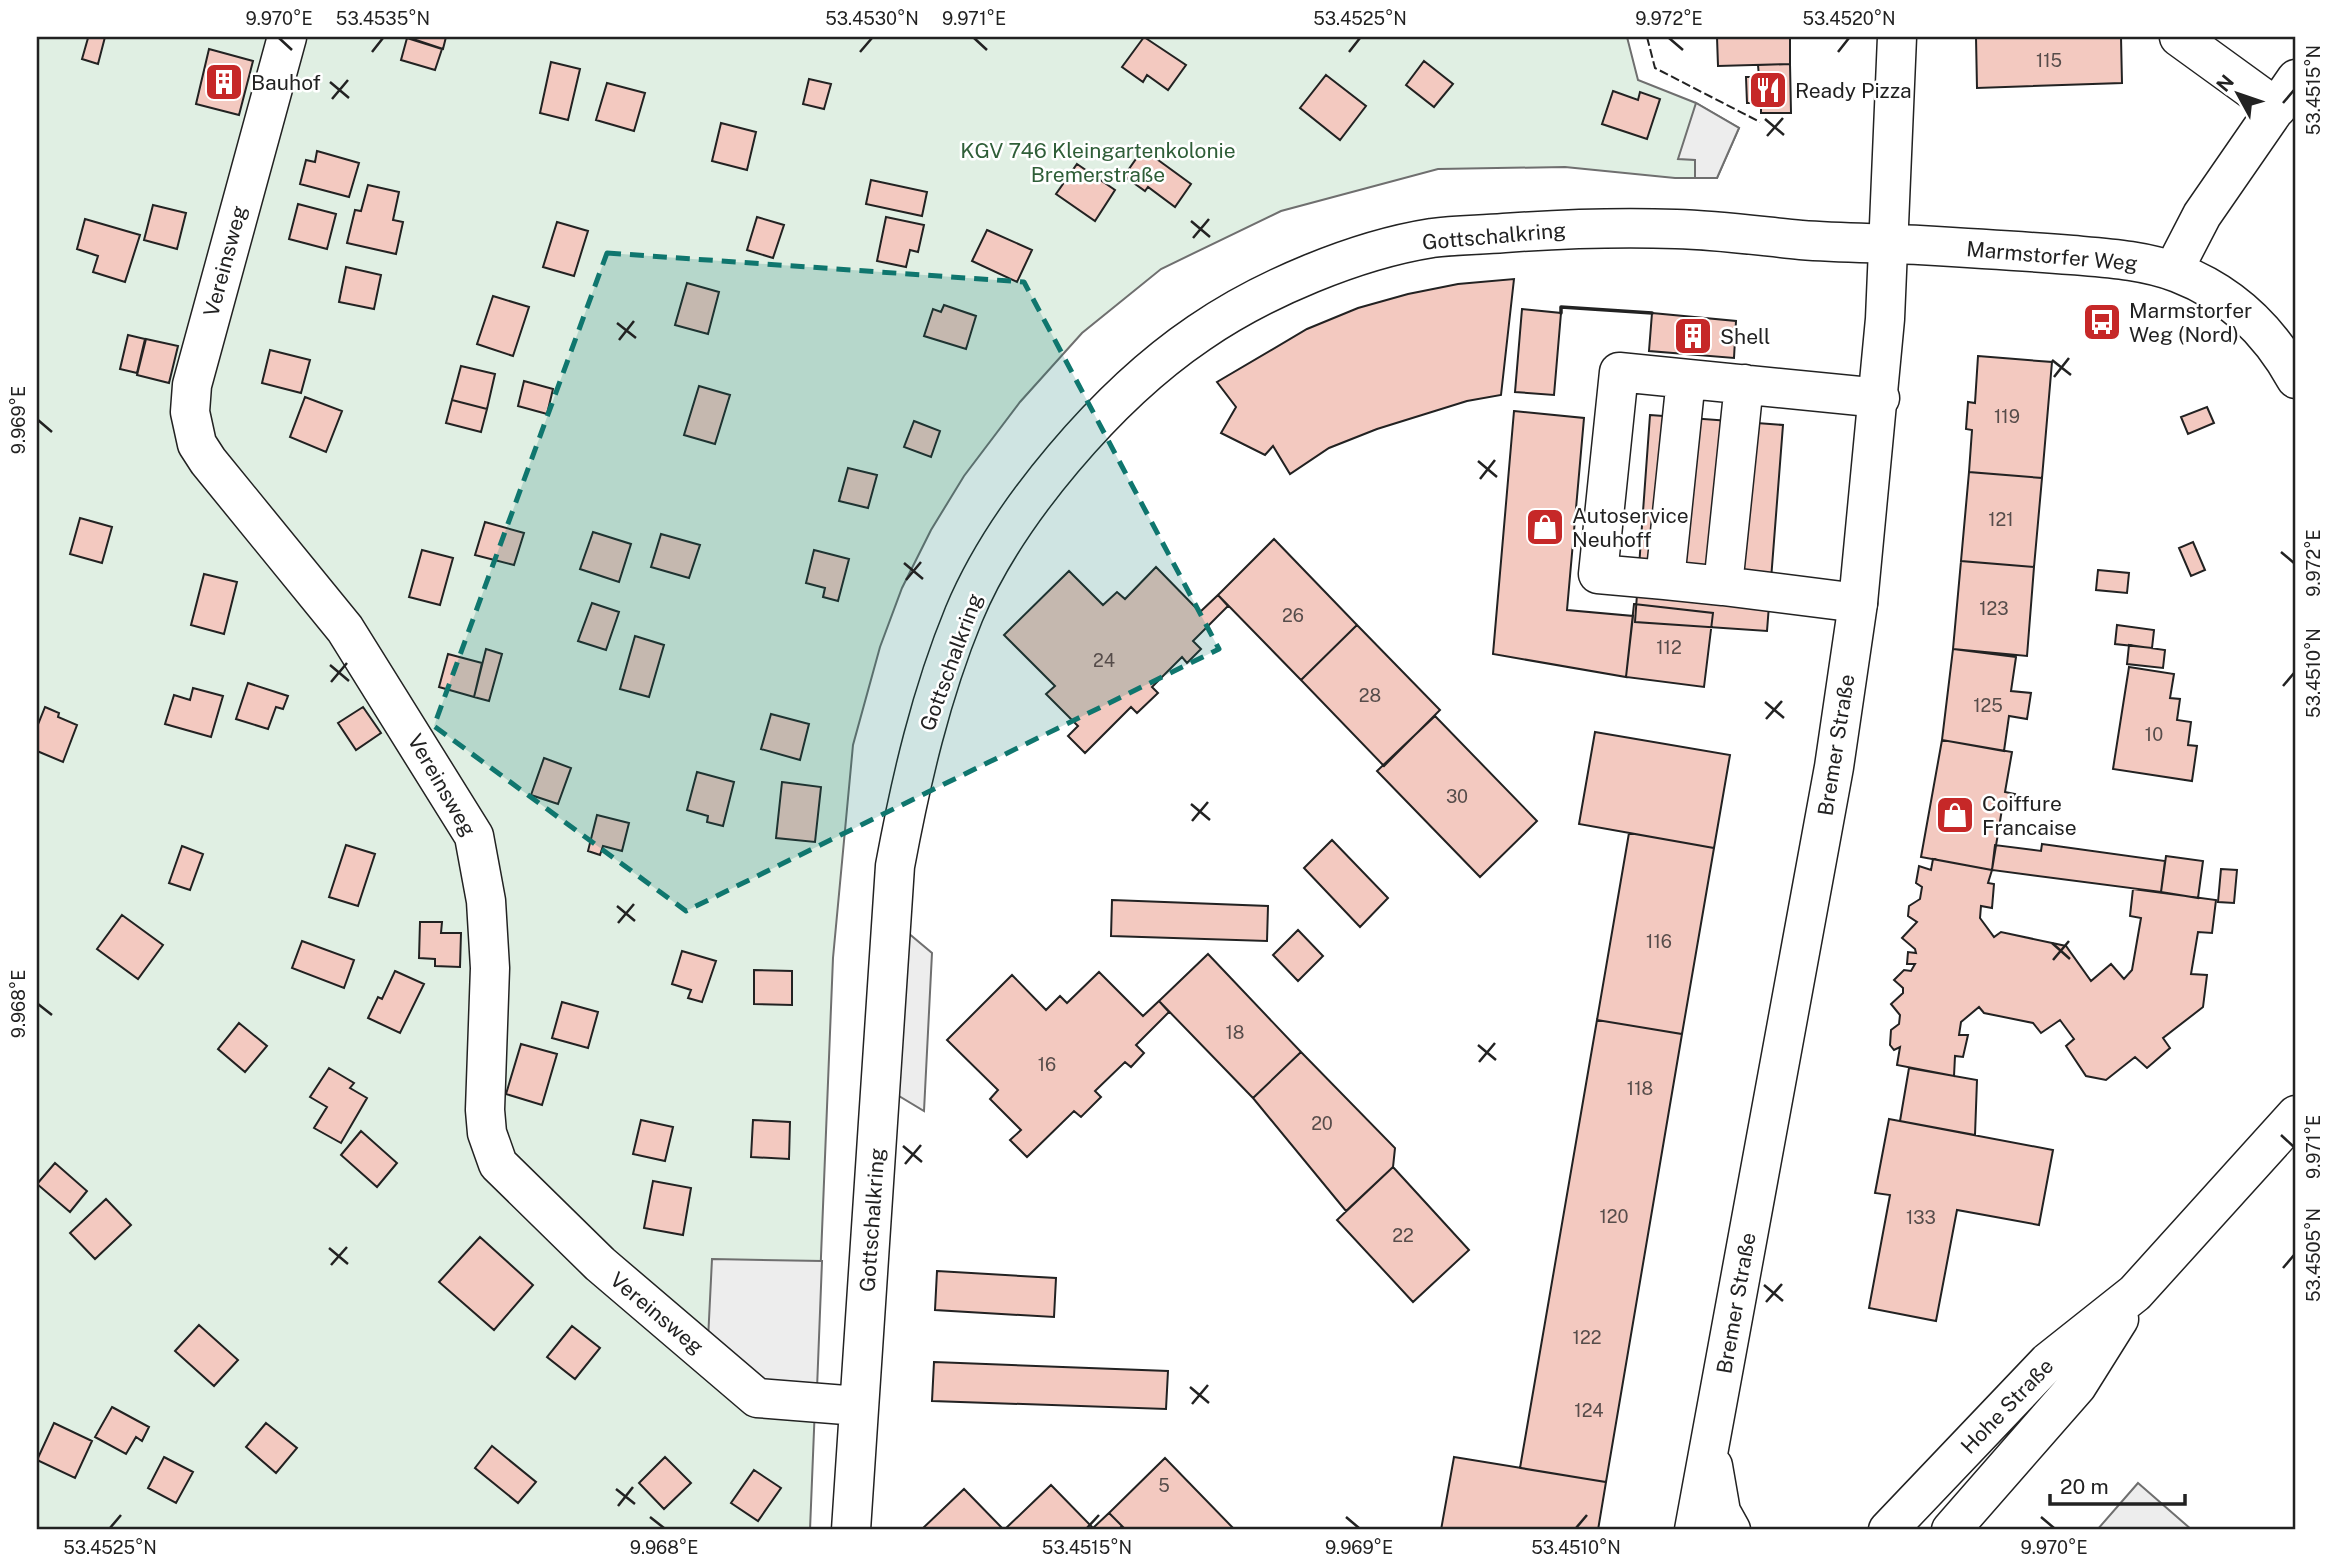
<svg xmlns="http://www.w3.org/2000/svg" width="2333" height="1567" font-family="'Public Sans',sans-serif">
<rect width="100%" height="100%" fill="#fff"/>
<path fill="#e0efe3" stroke="#6f6f6f" stroke-width="2" d="M37 37H1627L1638 80 1696 103 1739 128 1717 178H1675L1565 167 1438 169 1281 211 1161 269 1082 333 1020 402 964 476 931 530 902 588 880 647 853 745 833 958 810 1530H37Z"/>
<path fill="#ededed" stroke="#6f6f6f" stroke-width="2" d="M1696 103 1739 128 1717 178H1695V160L1678 159Z
M901 927 932 953 924 1111 889 1090Z
M712 1259 822 1261 817 1389 761 1385 708 1340Z
M2138 1483 2192 1530H2097Z"/>
<path fill="#f3c9c0" stroke="#222" stroke-width="2" d="M82 37H105L98 64 82 59 88 38Z
M407 37H446L443 49Z
M1144 37 1186 65 1168 90 1147 75 1143 82 1122 67Z
M1717 37H1790V64L1718 66Z
M1976 37H2121L2122 83 1977 88Z
M407 38 442 49 435 70 401 60Z
M209 49 253 61 239 115 196 104Z
M1424 61 1453 84 1434 107 1406 85Z
M551 62 580 69 568 120 540 113Z
M1790 64 1791 113H1761V103H1747L1746 77H1759L1758 65Z
M1326 75 1366 106 1340 140 1300 108Z
M809 79 831 84 824 109 803 104Z
M607 83 645 93 634 131 596 120Z
M1613 91 1638 100 1640 92 1660 99 1647 139 1602 124Z
M721 123 756 132 747 170 712 161Z
M1143 149 1191 184 1175 207 1148 187 1145 191 1124 176Z
M317 151 359 163 349 197 300 184 306 160 315 162Z
M1077 164 1115 190 1095 221 1056 194Z
M871 180 927 192 922 216 866 204Z
M368 185 399 192 393 220 403 222 396 254 347 243 355 210 361 211Z
M298 204 336 214 327 249 289 239Z
M153 205 186 213 177 249 144 240Z
M757 217 784 225 773 258 747 250Z
M886 217 924 225 918 252 910 250 906 267 877 261Z
M85 219 140 235 125 282 93 272 98 256 77 249Z
M557 222 588 231 574 276 543 267Z
M987 230 1032 250 1017 282 972 261Z
M346 267 381 275 374 309 339 302Z
M1514 279 1501 395 1467 401 1377 429 1329 448 1290 474 1273 446 1265 455 1221 433 1236 407 1217 382 1307 329 1358 308 1408 294 1458 284Z
M687 283 719 292 708 334 675 325Z
M493 296 529 307 513 356 477 344Z
M944 305 976 316 966 349 924 336 933 309 941 312Z
M1522 309 1561 313 1554 395 1515 392Z
M1652 313 1736 321 1734 358 1649 351Z
M128 335 145 339 137 373 120 369Z
M146 339 178 346 169 383 137 375Z
M270 350 310 360 301 393 262 383Z
M1978 356 2052 362 2042 478 1969 472 1972 430 1966 429 1968 402 1975 403Z
M461 366 495 374 487 409 452 400Z
M524 381 553 389 547 414 518 406Z
M699 386 730 395 715 444 684 435Z
M305 397 342 411 326 452 290 437Z
M452 400 487 409 481 432 446 423Z
M2207 407 2214 423 2188 434 2181 417Z
M1514 411 1584 418 1567 610 1633 616 1626 677 1493 654Z
M1650 415 1783 425 1767 631 1635 622Z
M914 421 940 431 931 457 904 447Z
M848 468 877 475 868 508 839 501Z
M1969 472 2042 478 2034 567 1961 561Z
M80 518 112 527 102 563 70 554Z
M485 522 524 533 514 565 475 555Z
M593 532 631 544 619 582 580 569Z
M661 534 700 545 689 578 651 567Z
M1274 539 1357 625 1301 680 1218 595Z
M2193 542 2205 570 2191 576 2179 548Z
M422 550 453 558 440 605 409 597Z
M814 550 849 559 838 601 823 597 825 588 806 583Z
M1961 561 2034 567 2027 656 1953 649Z
M1156 567 1200 612 1218 595 1228 606 1193 641 1201 649 1187 663 1182 657 1152 687 1158 693 1137 713 1131 707 1085 753 1068 736 1078 726 1046 694 1055 686 1004 635 1069 571 1103 605 1117 592 1125 599Z
M2098 570 2129 573 2127 593 2096 590Z
M204 574 237 582 224 634 191 625Z
M592 603 619 612 606 650 578 641Z
M1634 604 1713 613 1704 687 1626 677Z
M1357 625 1440 710 1384 766 1301 680Z
M2117 625 2154 630 2152 648 2115 644Z
M635 636 664 645 649 697 620 689Z
M2129 645 2165 650 2163 668 2127 664Z
M486 649 502 654 489 701 474 697Z
M1953 649 2016 657 2011 691 2031 693 2027 719 2009 716 2004 751 1942 740Z
M448 654 482 663 474 697 439 687Z
M2129 667 2174 674 2170 698 2180 699 2177 720 2191 722 2188 745 2197 746 2192 781 2113 769Z
M248 683 288 696 283 709 276 707 268 729 236 719Z
M193 688 223 696 211 737 165 724 174 695 190 700Z
M45 707 59 713 58 717 77 725 63 762 37 751V727Z
M363 707 381 733 356 750 338 723Z
M771 714 809 724 800 760 761 749Z
M1435 716 1537 821 1480 877 1377 771Z
M1595 732 1730 755 1714 848 1579 824Z
M1942 740 2012 752 2005 792 2015 794 2012 811 2002 809 1992 870 1921 857Z
M544 758 571 768 558 804 531 795Z
M697 772 734 782 723 826 707 822 708 816 687 810Z
M782 782 821 787 815 842 776 838Z
M597 815 629 823 622 851 603 846 600 855 588 851Z
M1629 833 1714 848 1682 1034 1597 1020Z
M1332 840 1388 898 1360 927 1304 868Z
M2042 844 2165 861 2161 892 1992 870 1995 845 2041 851Z
M346 845 375 854 358 906 329 897Z
M182 846 203 854 190 890 169 883Z
M2166 856 2203 861 2198 898 2161 892Z
M1933 859 1992 870 1988 883 1994 884 1992 908 1981 906 1980 918 1994 937 2001 932 2066 946 2091 981 2111 964 2124 979 2132 970 2141 918 2130 916 2133 889 2216 900 2212 933 2198 932 2191 974 2207 975 2203 1007 2163 1038 2170 1048 2147 1068 2135 1057 2106 1080 2086 1076 2066 1046 2074 1039 2060 1020 2041 1033 2033 1023 1984 1013 1979 1007 1961 1022 1959 1035H1968L1963 1057 1955 1056 1954 1076 1897 1065 1900 1047 1894 1050 1890 1045 1891 1030 1899 1024 1900 1015 1891 1004 1903 993V988L1894 980 1904 970 1911 971 1915 964H1907L1908 952 1916 953 1915 949 1902 938 1917 922 1908 916 1909 906 1920 899 1922 887 1916 883 1919 866 1931 870Z
M2221 869 2237 870 2234 903 2218 902Z
M1112 900 1268 906 1267 941 1111 936Z
M122 915 163 945 138 979 97 949Z
M420 922H442L441 933H461L460 967 435 966V959L419 958Z
M1298 930 1323 956 1298 981 1273 955Z
M302 941 354 960 344 988 292 968Z
M682 951 716 961 702 1002 688 998 691 990 672 984Z
M1208 954 1301 1052 1253 1098 1159 1001Z
M754 970 792 971V1005L754 1004Z
M395 971 424 984 400 1033 368 1018 378 997 382 999Z
M1099 972 1143 1016 1159 1001 1169 1012 1136 1045 1144 1053 1131 1067 1125 1062 1095 1091 1101 1097 1081 1117 1074 1111 1027 1157 1010 1140 1021 1130 990 1099 998 1090 947 1040 1012 975 1046 1010 1060 996 1067 1003Z
M562 1002 598 1012 588 1048 552 1038Z
M1597 1020 1682 1034 1606 1482 1520 1468Z
M239 1023 267 1046 245 1072 218 1049Z
M521 1044 557 1054 542 1105 506 1094Z
M1301 1052 1395 1148 1393 1167 1346 1211 1253 1098Z
M329 1068 354 1083 350 1088 367 1098 341 1143 314 1128 327 1107 310 1097Z
M1909 1068 1977 1080 1975 1135 1900 1121Z
M1889 1119 2053 1150 2039 1225 1957 1210 1936 1321 1869 1308 1890 1195 1875 1193Z
M641 1120 673 1127 665 1161 633 1154Z
M753 1120 790 1122 789 1159 751 1157Z
M361 1131 397 1163 377 1187 341 1155Z
M55 1163 87 1191 70 1212 37 1184Z
M1393 1167 1469 1250 1413 1302 1337 1220Z
M653 1181 691 1188 683 1235 644 1228Z
M106 1199 131 1225 95 1259 70 1233Z
M480 1237 533 1285 494 1330 439 1282Z
M937 1271 1056 1278 1054 1317 935 1310Z
M199 1325 238 1360 214 1386 175 1351Z
M572 1326 600 1348 575 1379 547 1357Z
M934 1362 1168 1371 1166 1409 932 1401Z
M112 1407 149 1427 142 1441 136 1437 126 1454 95 1437Z
M54 1423 92 1441 75 1478 37 1460Z
M266 1423 297 1448 276 1473 246 1447Z
M492 1446 536 1482 518 1503 475 1468Z
M164 1457 193 1472 176 1503 148 1488Z
M665 1457 691 1483 664 1509 639 1483Z
M1454 1457 1606 1482 1598 1530H1441Z
M1165 1458 1235 1530H1126L1109 1513Z
M754 1470 781 1488 758 1521 731 1503Z
M1051 1485 1093 1528 1109 1513 1122 1526 1118 1530H921L964 1489 1004 1530Z"/>
<g fill="none" stroke-linecap="round" stroke-linejoin="round">
<defs>
<path id="minor" d="M287 37 192 385 190 412 197 444 208 461 345 629 474 836 486 901 490 968 485 1110 487 1133 498 1164 600 1264 757 1398 858 1406
M2179 37 2277 108
M2173 271 2202 215 2296 79
M1686 379 1665 580 1723 586
M1744 384 1723 586 1858 603
M1665 580 1598 574 1619 372 1880 398
M851 1530 895 866C911 780 931 694 964 614 1006 513 1109 394 1199 333 1263 289 1356 250 1432 238 1456 235 1480 235 1504 233 1561 229 1619 227 1676 229 1717 230 1760 236 1801 240 1840 243 1880 243 1919 245 1970 248 2021 251 2072 255 2107 258 2144 260 2178 273 2230 293 2269 330 2296 379"/>
<path id="major" d="M1713 1466 1721 1512 1731 1530
M1694 1530 1834 767 1858 603 1885 319 1897 37
M1888 1530 2048 1362 2135 1293 2296 1115
M1951 1530 2077 1386 2119 1319"/>
</defs>
<use href="#minor" stroke="#222" stroke-width="41"/>
<use href="#major" stroke="#222" stroke-width="41"/>
<use href="#minor" stroke="#fff" stroke-width="38"/>
<use href="#major" stroke="#fff" stroke-width="38"/>
<path stroke="#222" stroke-width="2" stroke-dasharray="9 3.5" stroke-linecap="butt" d="M1647 37 1655 68 1760 122"/>
<path stroke="#222" stroke-width="3.5" d="M1561 313V307L1652 313"/>
</g>
<path fill="#0f766e" fill-opacity="0.2" stroke="#0f766e" stroke-width="5" stroke-dasharray="14 9" stroke-linejoin="round" d="M607 253 1024 282 1219 649 686 911 434 726Z"/>
<path fill="none" stroke="#222" stroke-width="2.5" d="M279 38 292 50M974 38 987 50M1669 38 1683 50M372 52 383 38M860 52 872 38M1349 52 1360 38M1838 52 1849 38M330 82 349 98M332 99 348 80M2283 103 2294 90M1765 119 1784 135M1767 136 1783 118M1191 221 1210 237M1193 238 1209 219M617 323 636 338M619 340 634 321M2052 360 2071 375M2054 377 2069 358M38 420 52 432M1478 461 1497 477M1480 479 1495 460M2281 552 2294 563M904 563 923 579M906 580 921 562M330 665 349 681M331 682 347 663M2283 686 2294 673M1765 702 1784 718M1766 719 1782 701M1191 804 1210 820M1192 821 1208 802M617 906 635 921M618 923 634 904M2052 943 2070 959M2053 960 2069 941M38 1004 52 1015M1478 1045 1496 1060M1479 1062 1495 1043M2281 1135 2294 1147M903 1146 922 1162M905 1164 921 1145M329 1248 348 1264M331 1265 347 1247M2283 1268 2294 1255M1764 1285 1783 1301M1766 1302 1782 1284M1190 1387 1209 1403M1192 1404 1208 1385M616 1489 635 1504M618 1506 633 1487M650 1517 664 1528M1346 1517 1359 1528M2041 1517 2054 1528M110 1528 121 1515M1087 1528 1099 1515M1576 1528 1587 1515"/>
<defs>
<symbol id="building-square" viewBox="-11 -11 22 22"><rect x="-9" y="-9" width="18" height="18" rx="4" fill="#c62828" stroke="#fff"/><path d="M-4-6H4V6H1V3H-1V6H-4ZM-2.5-4.3h1.7v1.8h-1.7ZM.8-4.3h1.7v1.8H.8ZM-2.5-1h1.7V.8h-1.7ZM.8-1h1.7V.8H.8Z" fill="#fff"/></symbol>
<symbol id="restaurant-square" viewBox="-11 -11 22 22"><rect x="-9" y="-9" width="18" height="18" rx="4" fill="#c62828" stroke="#fff"/><path d="M-5-6h1v4h1v-4h1v4h1v-4h1v5L-1.5 .5V6h-2V.5L-5-1ZM5-6V6H3V1.5H1.5Q1.5-4 5-6Z" fill="#fff"/></symbol>
<symbol id="bus-square" viewBox="-11 -11 22 22"><rect x="-9" y="-9" width="18" height="18" rx="4" fill="#c62828" stroke="#fff"/><path d="M-5-6H5V4H4V6H2V4H-2V6H-4V4H-5ZM-3.5-4V0h7V-4ZM-3.5 1.2v1.5H-2V1.2ZM2 1.2v1.5H3.5V1.2Z" fill="#fff"/></symbol>
<symbol id="shop-square" viewBox="-11 -11 22 22"><rect x="-9" y="-9" width="18" height="18" rx="4" fill="#c62828" stroke="#fff"/><path d="M-5-2.5h2.3a2.7 3.5 0 0 1 5.4 0H5L5.5 6h-11ZM-1.5-2.5h3a1.5 2.3 0 0 0-3 0Z" fill="#fff"/></symbol>
</defs>
<g fill-rule="evenodd">
<use href="#building-square" x="202" y="60" width="44" height="44"/>
<use href="#restaurant-square" x="1746" y="68" width="44" height="44"/>
<use href="#bus-square" x="2080" y="300" width="44" height="44"/>
<use href="#building-square" x="1671" y="314" width="44" height="44"/>
<use href="#shop-square" x="1523" y="505" width="44" height="44"/>
<use href="#shop-square" x="1933" y="793" width="44" height="44"/>
</g>
<g text-anchor="middle" dominant-baseline="central" stroke-width="5" stroke-linejoin="round" paint-order="stroke">
<g font-size="18" fill="#564c4a">
<text x="2049" y="60">115</text>
<text x="2007" y="416">119</text>
<text x="2001" y="519">121</text>
<text x="1994" y="608">123</text>
<text x="1293" y="615">26</text>
<text x="1669" y="647">112</text>
<text x="1104" y="660">24</text>
<text x="1370" y="695">28</text>
<text x="1988" y="705">125</text>
<text x="2154" y="734">10</text>
<text x="1457" y="796">30</text>
<text x="1659" y="941">116</text>
<text x="1235" y="1032">18</text>
<text x="1047" y="1064">16</text>
<text x="1640" y="1088">118</text>
<text x="1322" y="1123">20</text>
<text x="1614" y="1216">120</text>
<text x="1921" y="1217">133</text>
<text x="1403" y="1235">22</text>
<text x="1587" y="1337">122</text>
<text x="1589" y="1410">124</text>
<text x="1164" y="1485">5</text>
</g>
<g font-size="21" fill="#222" stroke="#fff" text-anchor="start">
<text x="251" y="82">Bauhof</text>
<text x="1795" y="90">Ready Pizza</text>
<text x="2129" y="310">Marmstorfer<tspan x="2129" dy="24">Weg (Nord)</tspan></text>
<text x="1720" y="336">Shell</text>
<text x="1572" y="515">Autoservice<tspan x="1572" dy="24">Neuhoff</tspan></text>
<text x="1982" y="803">Coiffure<tspan x="1982" dy="24">Francaise</tspan></text>
</g>
<g font-size="21" fill="#2f5e38" stroke="#fff">
<text x="1098" y="150">KGV 746 Kleingartenkolonie<tspan x="1098" dy="24">Bremerstraße</tspan></text>
</g>
<g font-size="21" fill="#222" stroke="#fff">
<text transform="translate(1494 236) rotate(-5)">Gottschalkring</text>
<text transform="translate(2052 256) rotate(5)">Marmstorfer Weg</text>
<text transform="translate(225 261) rotate(-75)">Vereinsweg</text>
<text transform="translate(951 662) rotate(-70)">Gottschalkring</text>
<text transform="translate(1836 745) rotate(-81)">Bremer Straße</text>
<text transform="translate(442 785) rotate(60)">Vereinsweg</text>
<text transform="translate(872 1220) rotate(-86)">Gottschalkring</text>
<text transform="translate(1736 1303) rotate(-80)">Bremer Straße</text>
<text transform="translate(657 1313) rotate(40)">Vereinsweg</text>
<text transform="translate(2007 1406) rotate(-46)">Hohe Straße</text>
</g>
</g>
<rect width="2333" height="1567" fill="none" stroke="#ffffff" stroke-width="77"/>
<g transform="translate(2238 94) rotate(310)" stroke="#ffffff" stroke-width="5" paint-order="stroke">
<path d="M0-5L12 26L0 18L-12 26Z" fill="#222222"/>
<text y="-10" font-size="19" font-weight="bold" text-anchor="middle" fill="#222222">N</text>
</g>
<path d="M2050 1494v10h135v-10" fill="none" stroke="#222222" stroke-width="3.5"/>
<text x="2060" y="1494" font-size="21" fill="#222222" stroke="#ffffff" stroke-width="5" paint-order="stroke">20 m</text>
<rect x="38" y="38" width="2256" height="1490" fill="none" stroke="#222" stroke-width="2.5"/>
<g font-size="18" text-anchor="middle" fill="#222">
<text x="279" y="25">9.970°E</text>
<text x="383" y="25">53.4535°N</text>
<text x="872" y="25">53.4530°N</text>
<text x="974" y="25">9.971°E</text>
<text x="1360" y="25">53.4525°N</text>
<text x="1669" y="25">9.972°E</text>
<text x="1849" y="25">53.4520°N</text>
<text transform="translate(2314 90) rotate(-90)" y="6">53.4515°N</text>
<text transform="translate(19 420) rotate(-90)" y="6">9.969°E</text>
<text transform="translate(2314 563) rotate(-90)" y="6">9.972°E</text>
<text transform="translate(2314 673) rotate(-90)" y="6">53.4510°N</text>
<text transform="translate(19 1004) rotate(-90)" y="6">9.968°E</text>
<text transform="translate(2314 1147) rotate(-90)" y="6">9.971°E</text>
<text transform="translate(2314 1255) rotate(-90)" y="6">53.4505°N</text>
<text x="110" y="1554">53.4525°N</text>
<text x="664" y="1554">9.968°E</text>
<text x="1087" y="1554">53.4515°N</text>
<text x="1359" y="1554">9.969°E</text>
<text x="1576" y="1554">53.4510°N</text>
<text x="2054" y="1554">9.970°E</text>
</g>
</svg>
